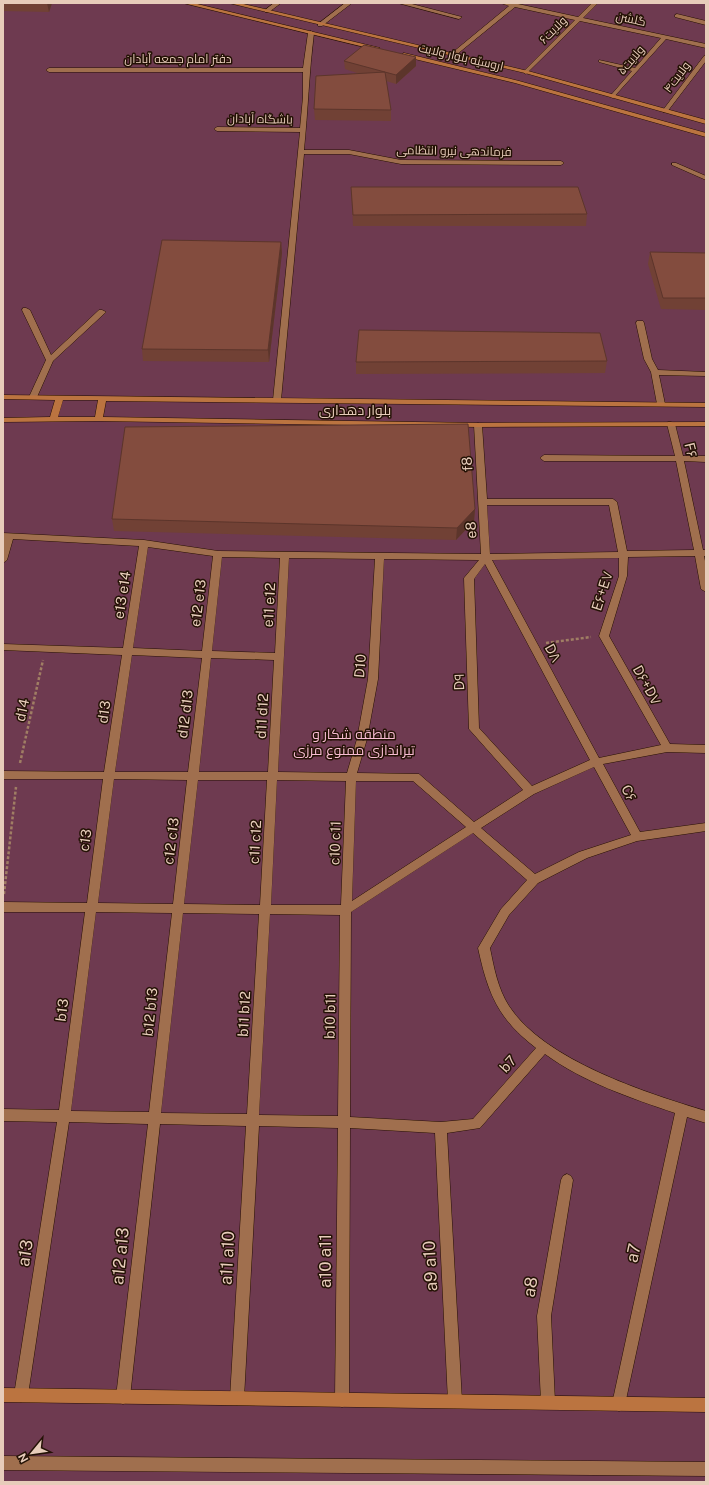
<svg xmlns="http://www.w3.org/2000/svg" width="709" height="1485" font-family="'Public Sans',Cairo,sans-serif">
<rect width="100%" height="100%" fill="#4c2200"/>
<path fill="#6e3a50" d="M3 3H706V1482H3Z"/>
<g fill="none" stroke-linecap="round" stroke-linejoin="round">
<defs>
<path id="minor" d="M274 3H281L269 12H265V10Z
M345 3H352L322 26H318V24Z
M398 3H408L462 17 459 19Z
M501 3H519L518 4 578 17 592 3H598L583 18 706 44V48L666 39 613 98 611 97V95L632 71 599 62V60L635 68 661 38 580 21 526 74 524 73V71L575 20 515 7 456 55H452V53L509 6Z
M677 14 706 21V25L675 17V15Z
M311 31 314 33C309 72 308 111 304 150H349L401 160 561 161 564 163 561 165 401 164 349 154H304L281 400 277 402 273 400 300 132 217 131 214 129 217 127 300 128 303 97V72H49L46 70 49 68H303L308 33Z
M706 55V61L667 112H663V110L704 56Z
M672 163H676L706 176V180L672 165Z
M23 308H26L30 310 51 355 99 310H102L106 312 53 361 37 397 33 399 29 397 46 360 22 310Z
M637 321H643L644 323 652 359 658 370 706 372V376L659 375 665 404 664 406H661L657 404 651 372 644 359 636 323Z
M668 422H671L675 424 683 456H706V462L684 461 703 550H706V556H704L706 566V592L701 589 695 556 628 557 627 576 609 636 670 744 706 745V753L667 752 603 764 640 832 706 823V831L637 841 587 858 538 883 509 915 490 948C494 968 498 989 509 1006 544 1060 646 1093 706 1111V1123L687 1117 624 1409 619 1411 614 1409 612 1404 675 1113C631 1098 583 1082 545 1054L480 1128 447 1133 462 1401 460 1406 455 1408 450 1406 448 1401 435 1133 350 1128 349 1400 347 1405 342 1407 337 1405 335 1400 338 1128 259 1126 244 1398 242 1403 237 1405 232 1403 230 1398 246 1126 160 1124 130 1397 128 1402 123 1404 118 1402 116 1397 148 1124 69 1122 28 1395 26 1400 21 1402 16 1400 14 1395 57 1122 3 1121V1109L59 1110 85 912H3V902L87 903 103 779H3V771L104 772 122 655 3 650V644L123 648 139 546 13 539 7 560 3 563V533L144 540 218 551 481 554 474 425 478 423 482 425 487 499H613L617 502 627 551 694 550 676 461H544L540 458 544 455 675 456 667 424ZM487 505H609L618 552 490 554ZM148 547 213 556 202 651 133 648ZM222 557 280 558 275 653 212 651ZM289 558 375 559 368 679 357 739 347 773 278 772ZM619 558V576L599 636 661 745 599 758 492 560ZM384 559 479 560 464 578 469 729 523 790 474 822 419 774 357 773 367 739 378 679ZM485 564 590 760 532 786 479 728 474 579ZM132 655 202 658 188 772H115ZM211 658 274 660 268 772H199ZM594 767 631 835 579 852 535 874 481 828 534 794ZM114 779 187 780 173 904 98 903ZM198 780H267L260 905 184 904ZM277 780 346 781 341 905H271ZM356 781H413L466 827 352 901ZM473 833 527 880 501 909 478 948C488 994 498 1019 536 1048L473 1119 441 1122 350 1117 351 912ZM96 912 172 913 149 1112 71 1111ZM183 913 259 914 247 1114 161 1113ZM270 914 340 915 338 1116 259 1115Z
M567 1174 571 1176 573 1180 551 1316 555 1402 553 1407 548 1409 543 1407 541 1402 537 1316 561 1180 563 1176Z
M3 1456 706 1462V1476L3 1470Z"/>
<path id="major" d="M183 3H193L380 48 377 50Z
M229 3H239L528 71 706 120V124L525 73Z
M404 53 519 81 706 133V137L515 83 402 56 401 55Z
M3 395 706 403V407L106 401 103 417 478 423 706 422V426L478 427 99 421 3 422V418L50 417 55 400 3 399ZM63 400H98L95 417H58Z
M3 1388 706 1398V1412L3 1402Z"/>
</defs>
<use href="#minor" stroke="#271001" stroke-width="1"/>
<use href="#major" stroke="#271001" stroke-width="1"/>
<path stroke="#a07e64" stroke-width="2.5" stroke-dasharray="3 2" stroke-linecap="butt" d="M546 643 591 637
M20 763 43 660
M4 894 16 787"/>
<use href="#minor" fill="#a06f4e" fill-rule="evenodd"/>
<use href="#major" fill="#bb7440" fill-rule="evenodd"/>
</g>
<path fill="#714135" d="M3 3H52L49 12 3 11Z
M416 57V66L396 84 386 81 391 110V121L315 120 314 109 360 74 345 69 344 61Z
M351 187 587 214 586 226H353Z
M281 242 282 253 269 362 143 361 142 349Z
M650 252 706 253V310L661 309 648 264Z
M607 361 605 373 356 374V362Z
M475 509 474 521 456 540 114 531 112 519Z"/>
<path fill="#5c352b" d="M47 3H52L49 12Z
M416 57V66L396 84V75Z
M281 242 282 253 269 362 268 350Z
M475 509 474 521 456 540 457 528Z"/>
<path fill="#834c3e" stroke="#5c352b" d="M364 45 416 57 396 75 344 61Z
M385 72 391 110 314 109 316 76Z
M351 187H578L587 214 353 215Z
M162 240 281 242 268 350 142 349Z
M650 252 706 253V298H663Z
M359 330 600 333 607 361 356 362Z
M468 424 475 509 457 528 112 519 125 427Z"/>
<g text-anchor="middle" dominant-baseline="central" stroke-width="3" stroke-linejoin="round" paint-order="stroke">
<g font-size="12" fill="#e7ccba" stroke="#241205">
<text transform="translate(631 19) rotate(12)">گلشن</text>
<text transform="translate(553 30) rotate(-45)">ولایت۶</text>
<text transform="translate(461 57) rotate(13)">اروسیّه بلوار ولایت</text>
<text x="178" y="59">دفتر امام جمعه آبادان</text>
<text transform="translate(631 60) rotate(-49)">ولایت۵</text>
<text transform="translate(677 77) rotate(-53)">ولایت۴</text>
<text transform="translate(260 119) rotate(1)">باشگاه آبادان</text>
<text transform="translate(454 151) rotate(1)">فرماندهی نیرو انتظامی</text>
</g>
<g font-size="14" fill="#e7ccba" stroke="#241205">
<text x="355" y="410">بلوار دهداری</text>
<text transform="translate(691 450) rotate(76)">F۶</text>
<text transform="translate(467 464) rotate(-93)">f8</text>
<text transform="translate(471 530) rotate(-94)">e8</text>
<text transform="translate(602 591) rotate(-73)">E۶+E۷</text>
<text transform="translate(122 595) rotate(-81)">e13 e14</text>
<text transform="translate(198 603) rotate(-83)">e12 e13</text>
<text transform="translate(269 605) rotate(-87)">e11 e12</text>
<text transform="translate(553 653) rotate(61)">D۸</text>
<text transform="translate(360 666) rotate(-85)">D10</text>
<text transform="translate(459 682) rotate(-92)">D۹</text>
<text transform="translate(647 685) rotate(61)">D۶+D۷</text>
<text transform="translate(22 710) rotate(-78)">d14</text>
<text transform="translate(104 712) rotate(-82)">d13</text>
<text transform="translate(185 714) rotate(-83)">d12 d13</text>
<text transform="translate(262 716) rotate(-87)">d11 d12</text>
<text transform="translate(629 793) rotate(61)">C۶</text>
<text transform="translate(85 840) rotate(-82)">c13</text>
<text transform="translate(171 841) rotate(-83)">c12 c13</text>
<text transform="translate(255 842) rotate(-87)">c11 c12</text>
<text transform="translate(335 843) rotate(-88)">c10 c11</text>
<text transform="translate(62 1010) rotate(-83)">b13</text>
<text transform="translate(150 1012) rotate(-84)">b12 b13</text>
<text transform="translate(244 1014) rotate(-87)">b11 b12</text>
<text transform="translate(330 1016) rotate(-89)">b10 b11</text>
<text transform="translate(508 1064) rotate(-48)">b7</text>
</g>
<g font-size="14" fill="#f8bcd2" stroke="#241205">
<text x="354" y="734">منطقه شکار و<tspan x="354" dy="16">تیراندازی ممنوع مرزی</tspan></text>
</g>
<g font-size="17" fill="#e7ccba" stroke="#241205">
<text transform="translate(25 1253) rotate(-81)">a13</text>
<text transform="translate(633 1253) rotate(-78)">a7</text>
<text transform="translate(120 1256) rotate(-84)">a12 a13</text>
<text transform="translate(227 1258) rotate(-87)">a11 a10</text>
<text transform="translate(325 1261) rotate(-90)">a10 a11</text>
<text transform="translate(430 1266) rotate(-93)">a9 a10</text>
<text transform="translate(530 1287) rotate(-80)">a8</text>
</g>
</g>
<rect width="709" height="1485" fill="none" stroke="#e7ccba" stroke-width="8"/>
<g transform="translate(32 1453) rotate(241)" stroke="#241205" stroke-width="3" paint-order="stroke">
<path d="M0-3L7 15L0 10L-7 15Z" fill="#e7ccba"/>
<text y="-6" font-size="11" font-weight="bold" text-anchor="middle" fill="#e7ccba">N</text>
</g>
</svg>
